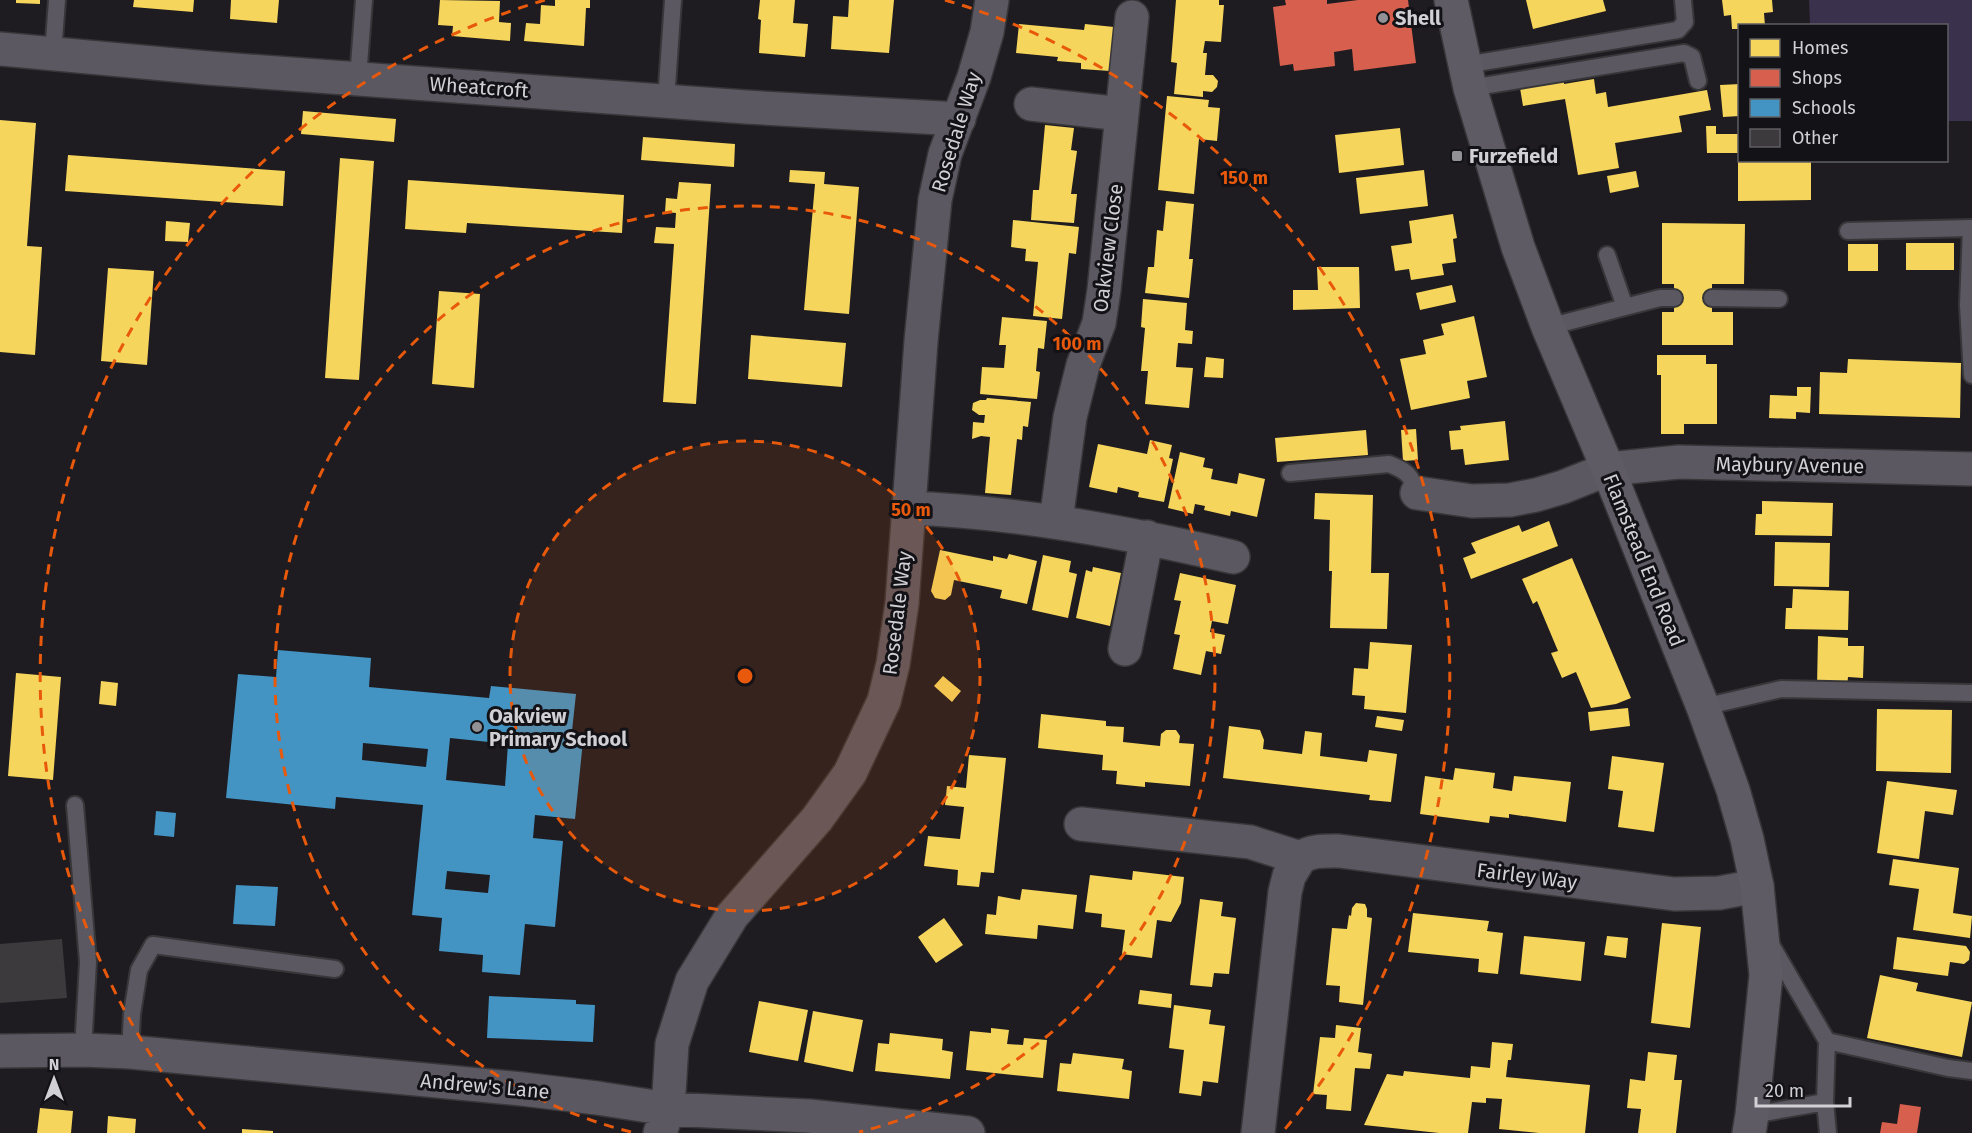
<svg xmlns="http://www.w3.org/2000/svg" width="1972" height="1133" font-family="'Fira Sans',sans-serif">
<rect width="100%" height="100%" fill="#1e1c20"/>
<path fill="#3a314c" d="M1809 0H1972V121H1947L1946 26 1810 25Z"/>
<path fill="#f6d55c" d="M16 0H40V4L16 3Z
M134 0H194L193 12 133 7Z
M231 0H279L277 23 230 19Z
M440 0 500 1 499 22 511 23 510 41 452 36 453 26 438 25Z
M555 0H590V8H586L584 46 524 41 526 23 540 24 541 5 555 6Z
M760 0H795L793 23 808 24 805 57 759 53 761 20 758 19Z
M849 0H894L889 53 831 49 833 16 848 17Z
M1176 0H1219V5H1224L1221 42 1205 41 1203 53H1207L1205 75H1213L1218 81 1217 87 1212 92 1203 91V97L1174 94 1177 63 1171 62Z
M1526 0H1603L1606 11 1533 29Z
M1722 0H1772L1773 12 1764 13 1765 26H1740V29H1732L1731 15 1724 16Z
M1019 24 1084 30 1085 24 1114 27 1110 71 1081 69V63L1057 61 1058 57 1016 53Z
M1594 79 1596 94 1606 92 1608 107 1707 90 1711 110 1679 116 1682 132 1615 143 1619 168 1578 175 1565 99 1523 106 1520 88 1564 81V84Z
M1740 84V116L1723 117 1720 85Z
M1167 96 1209 100 1208 107 1220 108 1217 141 1199 139 1194 194 1158 190Z
M303 111 396 119 394 142 301 134Z
M0 120 36 123 27 246 42 247 35 355 0 352Z
M1045 125 1074 128 1071 150 1077 151 1071 194H1077L1074 223 1031 220 1033 190H1039Z
M1706 126H1716V134H1740V153H1707Z
M1400 128 1404 165 1339 173 1335 135Z
M643 137 735 144 734 167 641 160Z
M68 155 285 171 283 206 65 191Z
M340 158 374 161 359 380 325 378Z
M1738 160H1811V200L1738 201Z
M790 170 825 172 824 184 859 187 849 314 804 310 815 184 789 182Z
M1424 170 1428 206 1360 214 1356 178Z
M1636 171 1639 187 1610 193 1607 176Z
M408 180 624 195 622 233 467 223 466 233 405 229Z
M679 182 711 184 696 404 663 402 674 244 654 243 656 227 675 228 676 213 665 212 666 198 677 199Z
M1166 201 1194 204 1189 259H1193L1189 298 1145 293 1148 267H1154L1157 230 1163 231Z
M1453 214 1457 238 1453 239 1456 262 1442 264 1444 275 1411 280 1409 269 1395 271 1391 246 1412 243 1409 221Z
M1013 220 1079 227 1076 254 1069 253 1062 319 1033 316 1038 262 1025 261 1026 249 1011 247Z
M166 221 190 223 188 242 165 241Z
M1662 223 1745 224 1744 284H1712V312H1733V345H1662V312H1674V284H1662Z
M1906 243H1954V270H1906Z
M1848 244H1878V271H1848Z
M1317 267H1359L1360 308 1293 310V290H1318Z
M108 268 154 271 147 365 101 361Z
M1452 285 1456 302 1420 310 1416 293Z
M439 291 480 294 474 388 432 384Z
M1143 299 1187 303 1185 330 1193 331 1192 344 1178 343 1176 367 1193 368 1189 408 1145 404 1148 371H1141L1145 328 1141 327Z
M1474 316 1487 377 1467 381 1470 398 1411 410 1400 359 1426 354 1423 340 1444 335 1441 324Z
M1002 317 1047 321 1044 349 1038 348 1036 371 1040 372 1037 399 980 394 982 367 1004 368 1006 345H999Z
M751 335 846 343 842 387 748 379Z
M1657 355H1706V364H1717V424H1684V434H1661V375H1657Z
M1206 357 1224 359 1223 378 1204 377Z
M1848 359 1961 363 1960 418 1819 414 1820 372 1847 373Z
M1797 387H1811L1810 413 1796 412V419L1769 418 1770 395 1797 396Z
M987 398 1031 402 1028 427 1023 426 1022 440 1017 439 1011 495 985 493 990 437 981 436 972 439 973 422 984 423 985 415H979L972 410 973 403 980 400H986Z
M1505 421 1509 460 1465 465 1463 449 1451 450 1449 431 1461 430 1460 426Z
M1416 429 1418 460 1403 461 1401 430Z
M1366 430 1368 455 1277 462 1275 438Z
M1150 440 1172 445 1169 458 1173 459 1164 502 1138 497 1139 492 1118 487 1117 493 1089 487 1098 444 1147 454Z
M1180 452 1205 458 1203 467 1213 469 1211 479 1237 484 1239 473 1265 479 1257 517 1231 511 1230 516 1204 510 1205 506 1195 504 1193 514 1168 508Z
M1315 493 1373 495 1371 573H1389L1387 629 1330 628 1332 571H1329L1330 520 1314 519Z
M1762 501 1833 503 1832 536 1755 535 1756 514H1762Z
M1549 521 1558 546 1471 579 1463 558 1476 553 1471 543 1519 525 1522 532Z
M1775 542 1830 543 1829 587 1774 586Z
M940 550 993 561V556L1007 559 1009 554 1037 561 1027 604 1000 598 1002 590 954 580 951 595 945 600 935 598 931 591Z
M1043 555 1071 561 1069 572 1077 574 1068 618 1032 610Z
M1572 558 1631 698 1616 704 1591 708 1576 672 1562 678 1551 653 1558 651 1537 601 1533 604 1522 579Z
M1093 567 1121 573 1110 626 1076 618 1086 570 1092 572Z
M1180 573 1236 585 1228 624 1212 621 1210 632 1225 635 1221 654 1206 651 1201 675 1173 669 1180 635 1174 634 1181 601 1174 600Z
M1793 589 1849 591 1848 630 1785 629 1786 608H1792Z
M1818 636 1848 638V646H1864L1863 678 1848 677 1847 687H1817Z
M1370 642 1412 645 1406 713 1364 709 1365 696 1352 695 1354 668 1368 669Z
M16 673 61 677 53 780 8 776Z
M943 676 961 691 952 702 934 686Z
M101 681 118 683 116 706 99 704Z
M1628 708 1630 726 1590 731 1588 712Z
M1877 709 1952 710 1951 773 1876 771Z
M1041 714 1106 721V726L1124 727 1123 742 1160 746 1161 734 1166 730H1176L1180 736 1179 743 1194 744 1190 786 1145 782V787L1116 784 1117 771 1102 770 1103 755 1038 748Z
M1377 716 1404 720 1402 731 1375 727Z
M1229 726 1260 730 1264 740 1263 749 1302 754 1305 731 1322 733 1320 756 1367 762 1369 750 1397 754 1391 802 1369 800 1370 795 1223 778Z
M969 755 1006 758 994 873 981 872 979 887 957 885 958 870 924 866 928 836 960 839 964 807 945 805 947 786 966 788Z
M1612 756 1664 763 1654 832 1618 827 1623 791 1608 789Z
M1455 768 1495 773 1493 788 1512 791 1514 776 1571 782 1566 822 1509 814V818L1490 816 1489 823 1420 814 1425 776 1453 780Z
M1887 781 1957 790 1953 815 1925 811 1919 859 1877 853Z
M1893 859 1959 868 1953 913 1972 916 1970 938 1913 930 1919 889 1889 885Z
M1133 871 1184 877 1181 903 1171 922 1157 920 1152 958 1122 954 1125 930 1101 927 1102 914 1085 912 1090 875 1132 880Z
M1022 889 1077 895 1073 929 1038 925 1037 939 985 934 987 914 996 915 998 896 1020 900Z
M1200 899 1223 902 1221 916 1236 918 1229 974 1214 973 1212 987 1190 985Z
M1356 903 1365 904 1367 909V917L1372 918 1363 1005 1339 1002 1340 986 1326 985 1332 928 1347 929 1349 915 1351 916 1352 908Z
M1413 913 1489 921 1487 931 1503 933 1498 974 1478 972 1479 959 1408 952Z
M944 918 963 945 936 963 918 937Z
M1662 923 1701 927 1690 1028 1651 1023Z
M1524 936 1585 942 1581 981 1520 974Z
M1607 936 1628 938 1626 958 1604 955Z
M1897 937 1966 946 1970 952 1969 960 1964 964 1950 962 1948 976 1893 969Z
M1880 975 1918 983 1916 991 1972 1002 1962 1057 1867 1038Z
M1140 990 1172 994 1171 1008 1138 1004Z
M759 1001 808 1010 798 1061 749 1052Z
M1174 1005 1211 1010 1209 1024 1225 1026 1218 1083 1203 1081 1201 1096 1179 1093 1184 1050 1169 1048Z
M813 1011 863 1020 853 1072 804 1062Z
M1336 1025 1361 1028 1358 1052 1372 1054 1370 1069 1355 1068 1351 1111 1326 1109 1327 1095 1313 1094 1320 1037 1335 1038Z
M991 1028 1009 1030 1007 1044 1023 1045 1024 1038 1047 1040 1043 1078 966 1070 970 1031 991 1033Z
M890 1033 943 1039 942 1050 953 1052 950 1079 875 1071 878 1043 889 1044Z
M1492 1042 1513 1044 1511 1060H1508L1506 1077 1590 1085 1585 1133H1539L1499 1129 1502 1099 1486 1098V1103L1472 1102 1468 1133H1439L1364 1125 1387 1074 1403 1076 1404 1071 1470 1078 1471 1066 1490 1068Z
M1648 1052 1677 1055 1674 1080H1682L1676 1133H1638L1641 1109 1627 1108 1630 1079 1645 1081Z
M1073 1053 1124 1059 1122 1069 1132 1071 1129 1099 1057 1091 1060 1063 1071 1064Z
M40 1108 73 1111 71 1133H37Z
M108 1116 136 1119 135 1133H107Z
M242 1129 273 1131V1133H242Z"/>
<path fill="#d6604d" d="M1285 0H1327V4L1358 0H1408L1416 63 1354 71 1352 49 1334 52 1335 66 1294 71 1293 64 1280 66 1273 7 1286 5Z
M1900 1104 1921 1107 1917 1133H1880L1882 1122 1897 1124Z"/>
<path fill="#4393c3" fill-rule="evenodd" d="M278 650 371 658 369 687 489 698 491 686 576 694 571 740 583 741 575 819 535 815 533 838 563 841 555 927 525 924 520 975 482 972 483 955 439 951 442 918 412 915 423 805 336 797 335 809 226 798 238 674 276 677ZM450 738 508 744 505 786 446 780ZM363 743 428 749 426 767 362 760ZM447 871 490 875 488 893 445 889Z
M156 811 176 813 174 837 154 835Z
M236 885 278 887 275 926 233 924Z
M489 996 576 1000V1004L595 1005 593 1042 487 1038Z"/>
<path fill="#3c3a3d" d="M62 939 67 998 0 1003V944Z"/>
<g fill="none" stroke-linecap="round" stroke-linejoin="round">
<defs>
<path id="service" d="M53 54 57 0
M1465 65 1678 30 1685 22 1683 0
M358 78 364 0
M1470 88 1684 53 1692 57 1698 81
M666 101 673 0
M1848 231 1971 228 1968 305 1972 375
M1712 298 1779 299
M1625 307 1660 298H1674
M1548 327 1625 307 1607 255
M1290 473 1389 464C1407 471 1411 475 1417 493
M1703 707 1781 689 1972 693
M75 805 88 962 83 1050
M1827 1041 1948 1068 1972 1071
M130 1052 132 1014 139 970 153 945 335 969
M1825 1102 1828 1133
M1752 1115 1825 1102 1827 1041 1770 943"/>
<path id="minor" d="M0 49 208 68 746 107 959 119
M1031 104 1122 114
M1417 493 1472 501 1510 500 1536 495 1563 487 1608 469 1679 462 1972 469
M908 508C1018 512 1125 532 1233 557
M1056 521 1070 417 1083 365 1099 323 1104 290 1132 17
M1125 649 1147 537
M1081 824 1250 842 1300 858C1312 850 1325 851 1339 851L1674 894 1719 893 1757 886
M0 1051 83 1050 130 1052 522 1089 597 1098 668 1109 809 1116 968 1133
M660 1133 668 1109 672 1044 692 981 732 916 817 819 850 773 884 701 893 664 902 603 921 341 935 200 945 154 974 77 987 32 992 0
M1258 1133 1285 892 1289 876 1300 858"/>
<path id="secondary" d="M1451 0 1470 88 1518 247 1548 327 1608 469 1703 707 1733 790 1747 839 1757 886 1766 975 1752 1115 1749 1133"/>
</defs>
<use href="#service" stroke="#373638" stroke-width="20"/>
<use href="#minor" stroke="#373638" stroke-width="36"/>
<use href="#secondary" stroke="#373638" stroke-width="36"/>
<use href="#service" stroke="#5b5861" stroke-width="16"/>
<use href="#minor" stroke="#5b5861" stroke-width="33"/>
<use href="#secondary" stroke="#5e5b64" stroke-width="33"/>
</g>
<circle cx="745" cy="676" r="235" fill="#e8590c" fill-opacity=".12"/>
<g fill="none" stroke="#e8590c" stroke-width="3" stroke-dasharray="10 8">
<circle cx="745" cy="676" r="235"/>
<path d="M631 1132A470 470 0 1 1 859 1132"/>
<path d="M205 1129A705 705 0 0 1 545 0M945 0A705 705 0 0 1 1285 1129"/>
</g>
<g fill="#929195" stroke="#131217" stroke-width="2">
<circle cx="1383" cy="18" r="6"/>
<rect x="1451" y="150" width="12" height="12" rx="3"/>
<circle cx="477" cy="727" r="6"/>
</g>
<g text-anchor="middle" dominant-baseline="central" stroke-width="6" stroke-linejoin="round" paint-order="stroke">
<g font-size="20" font-weight="bold" fill="#d1d0d4" stroke="#131217" text-anchor="start">
<text x="1395" y="18">Shell</text>
<text x="1469" y="156">Furzefield</text>
<text x="489" y="716">Oakview<tspan x="489" dy="23">Primary School</tspan></text>
</g>
<g font-size="20" fill="#d1d0d4" stroke="#131217">
<text transform="translate(479 87) rotate(4)">Wheatcroft</text>
<text transform="translate(956 132) rotate(-73)">Rosedale Way</text>
<text transform="translate(1108 248) rotate(-83)">Oakview Close</text>
<text transform="translate(1790 465) rotate(1)">Maybury Avenue</text>
<text transform="translate(1644 560) rotate(68)">Flamstead End Road</text>
<text transform="translate(897 613) rotate(-83)">Rosedale Way</text>
<text transform="translate(1527 876) rotate(7)">Fairley Way</text>
<text transform="translate(485 1086) rotate(5)">Andrew's Lane</text>
</g>
</g>
<circle cx="745" cy="676" r="9" fill="#e8590c" stroke="#131217" stroke-width="3"/>
<g font-size="18" text-anchor="middle" font-weight="bold" fill="#e8590c" stroke="#131217" stroke-width="6" stroke-linejoin="round" paint-order="stroke">
<text x="1244" y="184">150 m</text>
<text x="1077" y="350">100 m</text>
<text x="911" y="516">50 m</text>
</g>
<rect x="1738" y="24" width="210" height="138" fill="#131217" stroke="#5f5e63" stroke-width="1.5"/>
<rect x="1750" y="39" width="30" height="18" fill="#f6d55c" stroke="#5f5e63" stroke-width="1.5"/>
<text x="1792" y="54" font-size="18" fill="#d1d0d4">Homes</text>
<rect x="1750" y="69" width="30" height="18" fill="#d6604d" stroke="#5f5e63" stroke-width="1.5"/>
<text x="1792" y="84" font-size="18" fill="#d1d0d4">Shops</text>
<rect x="1750" y="99" width="30" height="18" fill="#4393c3" stroke="#5f5e63" stroke-width="1.5"/>
<text x="1792" y="114" font-size="18" fill="#d1d0d4">Schools</text>
<rect x="1750" y="129" width="30" height="18" fill="#3c3a3d" stroke="#5f5e63" stroke-width="1.5"/>
<text x="1792" y="144" font-size="18" fill="#d1d0d4">Other</text>
<g transform="translate(54 1079)" stroke="#131217" stroke-width="4.5" paint-order="stroke">
<path d="M0-4.5L10 22L0 15L-10 22Z" fill="#d1d0d4"/>
<text y="-9" font-size="16" font-weight="bold" text-anchor="middle" fill="#d1d0d4">N</text>
</g>
<path d="M1756 1097v9h94v-9" fill="none" stroke="#d1d0d4" stroke-width="3"/>
<text x="1765" y="1097" font-size="18" fill="#d1d0d4" stroke="#131217" stroke-width="4.5" paint-order="stroke">20 m</text>
</svg>
